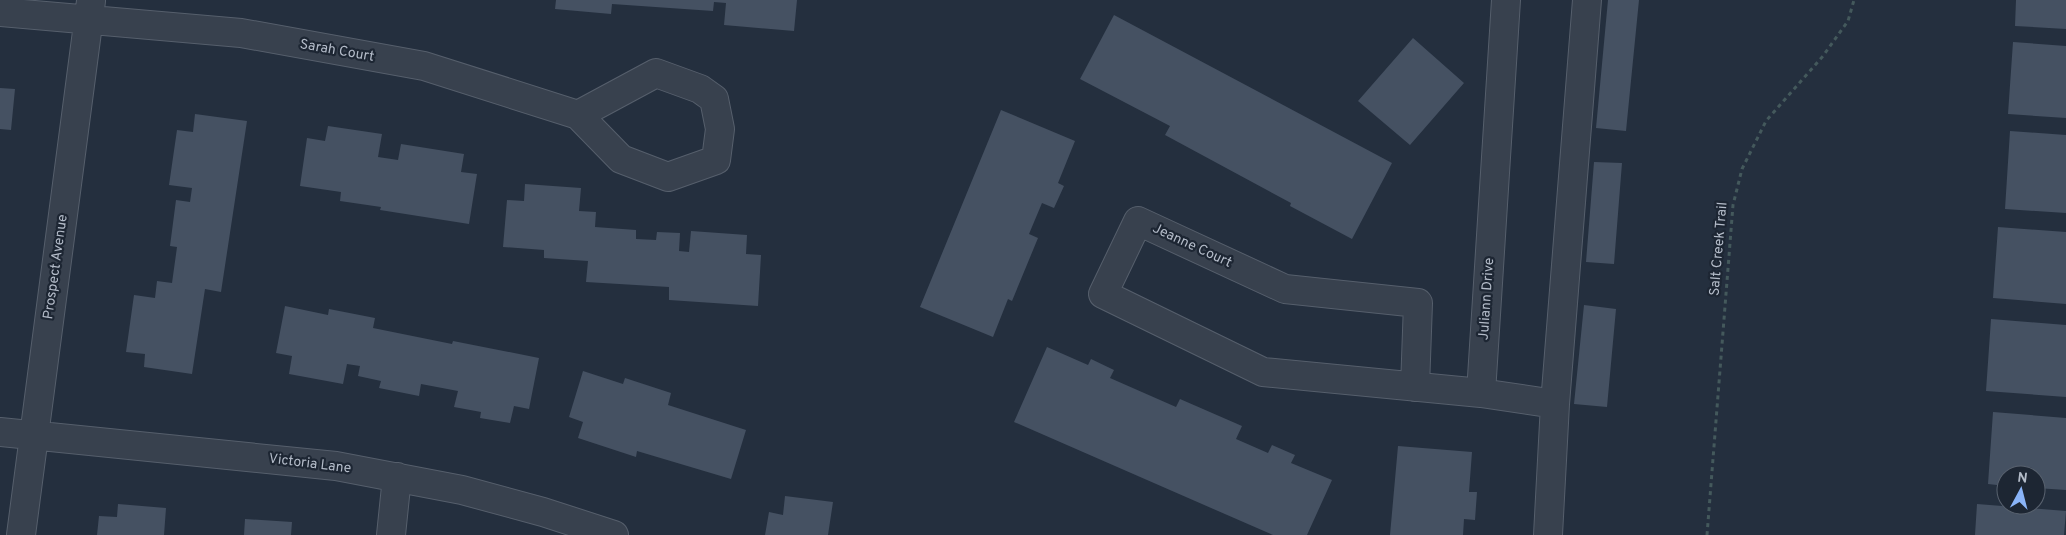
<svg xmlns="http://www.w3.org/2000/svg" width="2066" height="535" font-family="Overpass,sans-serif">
<rect width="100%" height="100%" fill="#242f3e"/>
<path fill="#455162" d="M556 0H797L794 31 724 25 726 3 714 2 713 11 612 4 611 14 555 9Z
M1608 0H1639L1626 131 1596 128Z
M2016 0H2066V29L2015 26Z
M1114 15 1392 163 1352 239 1290 206 1291 203 1165 135 1170 126 1080 79Z
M1413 38 1464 83 1410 145 1358 101Z
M2013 42 2066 46V118L2008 114Z
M0 88 15 89 11 130 0 129Z
M1001 110 1075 141 1058 183 1064 186 1054 208 1042 203 1029 234 1038 238 1012 301 1008 299 993 337 920 307Z
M195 114 247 121 221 292 205 289 192 374 144 367 145 354 126 352 134 295 155 298 157 281 172 283 177 247 170 246 176 200 190 202 192 188 169 185 177 130 193 132Z
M328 126 382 134 378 157 398 160 401 144 464 154 461 172 477 174 469 224 380 210 381 207 340 201 341 192 300 186 307 138 325 141Z
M2010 131 2066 135V213L2005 209Z
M1594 162 1622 163 1614 264 1586 262Z
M525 184 581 188 579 211 596 212 595 227 636 230V239L656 240 657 232 680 233 679 251 689 252 691 231 747 235 746 254 761 255 758 306 669 300V287L586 282 588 261 544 258V250L503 247 507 200 524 201Z
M1998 227 2066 232V304L1993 298Z
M1584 305 1616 309 1607 407 1574 404Z
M285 306 328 315 329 309 375 318 373 328 452 344 453 341 539 358 529 409 514 406 510 423 480 418 481 412 454 407 458 391 421 384 419 396 379 388 381 381 358 376 360 366 347 364 343 384 289 374 292 356 276 353Z
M1991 319 2066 325V397L1986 391Z
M1047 347 1088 365 1091 359 1114 370 1110 378 1176 407 1180 399 1242 426 1236 439 1268 453 1272 445 1295 455 1291 463 1332 480 1307 535H1273L1014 422Z
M583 371 623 384 625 378 671 393 668 405 746 430 731 479 637 451 636 457 578 438 583 422 569 417Z
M1993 412 2066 418V490L2036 488V475H2006V486L1988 484Z
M1398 446 1472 452 1469 492H1477L1475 520 1464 519 1463 535H1390Z
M785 496 833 502 828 535H765L769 512 783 515Z
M118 504 166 508 164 535H97L99 516 117 517Z
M1977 504 2066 511 2064 535H1975Z
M245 519 292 522 291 535H244Z"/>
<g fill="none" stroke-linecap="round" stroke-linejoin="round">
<defs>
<path id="minor" d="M0 12 241 33 424 66 578 115 621 159 668 177 716 160 720 129 714 99 700 89 656 73 578 115
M1415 387 1418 303 1285 289 1138 221 1103 294 1263 372 1481 393 1555 404 1548 535
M1481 393 1506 0
M1555 404 1587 0
M0 432 336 466 462 490 543 512 614 535
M21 535 91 1
M391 535 397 477"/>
</defs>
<use href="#minor" stroke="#565f6c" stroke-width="30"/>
<path stroke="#44595c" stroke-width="3" stroke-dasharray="4 4" stroke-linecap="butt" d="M1707 535 1733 205 1742 169 1766 121 1823 56 1848 21 1854 0"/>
<use href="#minor" stroke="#38414e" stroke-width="28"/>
</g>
<g text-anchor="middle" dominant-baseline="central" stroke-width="4.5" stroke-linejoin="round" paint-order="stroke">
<g font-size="14" fill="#b4bcc9" stroke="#1d2633">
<text transform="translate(337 51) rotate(10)">Sarah Court</text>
<text transform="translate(1192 246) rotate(25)">Jeanne Court</text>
<text transform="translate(1719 249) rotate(-85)">Salt Creek Trail</text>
<text transform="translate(56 267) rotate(-82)">Prospect Avenue</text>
<text transform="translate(1487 299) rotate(-86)">Juliann Drive</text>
<text transform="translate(310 464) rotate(7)">Victoria Lane</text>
</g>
</g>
<g transform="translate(2021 490) rotate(7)"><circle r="24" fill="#1d2633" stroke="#59626f"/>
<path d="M0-4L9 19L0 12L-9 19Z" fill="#8ab4f8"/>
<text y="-8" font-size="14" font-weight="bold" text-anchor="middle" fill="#b4bcc9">N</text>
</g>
</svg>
